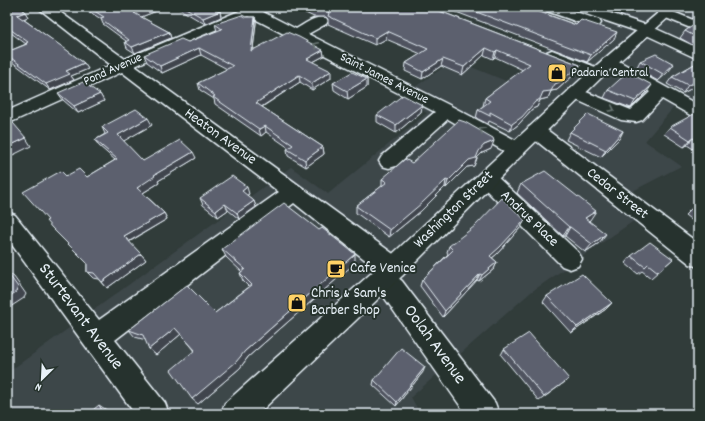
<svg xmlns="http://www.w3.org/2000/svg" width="705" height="421" font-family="Dekko,sans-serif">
<rect width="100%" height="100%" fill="#313c3a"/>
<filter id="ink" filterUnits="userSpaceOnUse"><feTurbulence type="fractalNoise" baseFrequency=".025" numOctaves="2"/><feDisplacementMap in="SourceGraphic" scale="8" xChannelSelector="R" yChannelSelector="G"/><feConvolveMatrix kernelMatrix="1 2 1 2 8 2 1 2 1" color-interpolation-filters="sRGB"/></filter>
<g filter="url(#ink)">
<path fill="#3e474a" d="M525 7H698V96L673 108 645 141 681 166 627 194 648 211 531 292 411 397 420 414H7V373L291 167 328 194 427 113 399 98 454 60 506 81 574 25Z"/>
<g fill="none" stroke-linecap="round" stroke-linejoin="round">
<defs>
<path id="minor" d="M37 7H53L125 59 239 11 235 7H264L266 9 263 12 296 29C305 24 315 15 326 18L328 21 326 24 308 34 453 107 523 144 526 149 523 154 516 156 509 154 448 119 396 166 389 168 382 166 379 161 382 156 435 112 249 16 198 37 135 66 403 261 406 268 403 275 397 277 402 281 411 293 495 403 499 414H466L384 297 372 288 369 280 372 272 378 270 294 203 115 340 165 403 169 414H135L7 238V212L15 215 99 320 279 192 122 72 7 124V111L111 65Z
M542 7H562L599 20 601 23 599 26 594 27 589 26 544 10Z
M572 7H592L652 27 698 48V59L642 33 574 10Z
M666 9 698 22V31L661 16 659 13 661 10Z
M552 50 603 70 605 73 603 76 597 78 591 76 547 58 544 55 547 52Z
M609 57 615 59 698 105V118L692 116 662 99 642 120 636 122 621 120 570 97 567 93 570 89 576 88 631 110 650 92 603 65 601 62 603 59Z
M536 125 543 127 698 243V267L690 264 529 135 527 131 529 127Z
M487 171 494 174 578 252 582 259 578 266 570 269 562 266 480 184 477 179 480 174Z"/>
<path id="major" d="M665 7H680L603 76 523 154 403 275 258 414H221L225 403 385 261 591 70Z"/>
</defs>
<use href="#minor" stroke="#e8f1f8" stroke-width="3"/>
<use href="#major" stroke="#e8f1f8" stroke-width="3"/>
<use href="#minor" fill="#26332d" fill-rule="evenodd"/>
<use href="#major" fill="#26332d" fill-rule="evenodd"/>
</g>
<path fill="#4f535f" stroke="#e8f1f8" d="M7 7 25 12 28 17 23 19 84 63 88 69 71 76 74 80 50 90 8 59 7 57V52L26 44 7 30Z
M82 7H167L141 17 169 32 171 38 135 53 127 48 125 42 126 41 103 24 101 19Z
M176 7H212L220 11 221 17 205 24Z
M300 7H429L580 65 577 72 557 90 551 91 548 98 540 100 537 107 532 109 519 124 510 131 489 121 488 124 476 118 478 110 483 106 485 98 523 70 495 57 493 59 484 55 462 75 441 66 422 79 405 71 406 63 421 54 386 39 375 45 328 24V19L326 17H314L301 11Z
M443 7H527L614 39 587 62Z
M246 17H255L256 23 253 49 323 50 324 56 313 62 331 78 312 90 300 82 262 107 323 147 324 154 306 167 288 156 287 149 289 148 266 132 261 136 215 104 214 99 200 90 198 83 227 69 201 55 162 73 147 62 144 55 188 42 217 31 215 24Z
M698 24V48L680 38 685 31Z
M640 61 669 71 658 81 636 69Z
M698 62V85L683 93 667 84 672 77Z
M367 79V87L348 99 334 90 333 83Z
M608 90 647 92 631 108 604 98Z
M58 93 100 94 104 101 78 113 63 100Z
M422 105 421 112 396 133 377 122V115Z
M698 116V152L687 145 684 147 664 134 670 127Z
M152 125 123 141 143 161 196 158 158 181 159 183 143 193 164 213 167 219 129 242 141 254 146 260 107 288 99 279 93 278 87 272V263L52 228 48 220 66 176 87 177 115 160 99 146 95 140 105 134 102 127Z
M623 131 619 139 601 157 566 140 570 132Z
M491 149 482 153 477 158 474 166 467 167 446 188 445 187 421 211 389 237 356 213V206L382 186V179L412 163Z
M521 184 590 220 589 221 599 243 585 252 565 236H563L517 193Z
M249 194 247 195 254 201 256 207 239 219 228 210 218 217 203 205 200 198Z
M698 205V225L685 215 692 208Z
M525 220 521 227 497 254 492 258 497 262 494 269 479 281 477 280 443 317 420 286 422 280 448 254 447 252 449 246Z
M222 249 355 263 248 357 240 368 198 404 195 351 181 334 156 355 149 349 146 340 135 337 129 330 215 313 249 287 243 281 240 273 242 272 226 257Z
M631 256 673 259 651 278 642 271 638 274 625 263Z
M547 296 612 303 606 309 571 333 543 302Z
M504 349 569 379 539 401 501 355Z
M423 372 396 406 373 385 374 380Z"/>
<path fill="#40444d" stroke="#e8f1f8" d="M150 7H167L136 19 134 13Z
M220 11 221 17 205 24 203 18Z
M25 12 28 17 20 20 17 15Z
M255 17 256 23 252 57 251 51Z
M387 31 386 39 375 45V38Z
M169 32 171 38 135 53 132 47Z
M617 32 614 39 587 62 591 55Z
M199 48 201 55 162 73 160 66Z
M486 48 484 55 462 75 464 67Z
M323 50 324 56 307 65V59Z
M497 50 495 57 493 59 495 52Z
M443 59 441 66 422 79 423 72Z
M84 63 88 69 71 76 74 80 50 90 46 84 66 71Z
M674 64 669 71 658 81 663 74Z
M580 65 577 72 557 90 551 91 548 98 540 100 537 107 532 109 519 124 510 131 512 124 543 92Z
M331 71V78L312 90V83Z
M299 75 300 82 258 109 256 103Z
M367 79V87L348 99 347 91Z
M698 81V85L683 93 688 85Z
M652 85 647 92 631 108 635 101Z
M100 94 104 101 78 113 74 106Z
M422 105 421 112 396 133V125Z
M148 118 152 125 122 142 118 135Z
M265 126 266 132 261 136 259 129Z
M623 131 619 139 601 157 606 150Z
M26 138 31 146 9 157 7 155V147Z
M693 138 687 145 684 147 690 140Z
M494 141 491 149 482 153 477 158 474 166 467 167 446 188 448 181 484 145Z
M323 147 324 154 306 167 305 160Z
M193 152 196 158 158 181 159 183 141 194 137 188 154 175Z
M446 180 445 187 421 211 389 237 390 230Z
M247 187 249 194 244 197 242 191Z
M254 201 256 207 239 219 237 213Z
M225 204 228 210 218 217 216 211Z
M596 211 590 220 579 227 585 218Z
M164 213 167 219 128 242 124 236Z
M525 220 521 227 497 254 487 262 490 256Z
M569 227H570L565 236H563Z
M606 234 599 243 585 252 592 244Z
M141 254 146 260 107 288 102 282Z
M355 254V263L248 357 240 368 198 404 192 399 245 351Z
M497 262 494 269 479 281 482 275Z
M7 272 14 277 26 294 24 298 7 309Z
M480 274 477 280 443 317 445 311Z
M612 303 606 309 571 333 577 327Z
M175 328 181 334 156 355 149 349Z
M425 367 423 372 396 406 397 402Z
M99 405 108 411 110 414H104Z"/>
<path fill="#5c616e" stroke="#e8f1f8" d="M7 7H20L25 12 17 15 64 48 84 63 66 71 70 74 46 84 7 55V52L27 44 26 43 28 42 7 27Z
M88 7H150L134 13 169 32 132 47 125 42 129 40 100 18 104 17Z
M184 7H212L220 11 203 18Z
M307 7H429L580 65 560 82 555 84 551 91 543 92 540 99 535 102 522 117 512 124 490 112V116L478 110 490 101 485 98 530 64 497 50 495 52 486 48 464 67 443 59 423 72 406 63 428 49 387 31 375 38 328 16 329 13 326 10H314Z
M463 7H526L576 25 581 20 617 32 591 55Z
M242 15 246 17H255L251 51 287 32 299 37 323 50 307 59 331 71 312 83 299 75 256 103 323 147 305 160 287 149 293 145 265 126 259 129 213 97 215 96 211 93 198 83 233 66 199 48 160 66 144 55 181 39 188 42 222 29 215 24Z
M697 23 698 24V38L685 31Z
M656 54 674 64 663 74 640 61Z
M698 62V81L688 85 672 77Z
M352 72 367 79 347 91 333 83Z
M628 72 652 85 635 101 608 90Z
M83 82 100 94 74 106 58 93Z
M403 95 422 105 396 125 377 115Z
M136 109 148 118 118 135 143 161 180 140 193 152 154 175 155 176 137 188 164 213 124 236 141 254 102 282 94 273 87 272V263L52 228 46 221 48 220 23 192 61 171 66 176 79 169 87 177 117 159 95 140 108 133 102 127Z
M588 114 623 131 606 150 570 132Z
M694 114 698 116V141L693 138 690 140 670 127Z
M7 116 26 138 7 147Z
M459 120 465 122 493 138 494 141 484 145 479 151 476 158 469 160 448 181 446 180 422 203 390 230 356 206 387 182 382 179 405 159 412 163Z
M545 171 596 211 585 218 606 234 592 244 570 227H569L521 184Z
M232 176 247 187 242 191 254 201 237 213 225 204 216 211 200 198Z
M502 198 525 220 500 247 490 256 497 262 482 275 480 274 445 311 422 280 453 250 449 246 475 226Z
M284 203 319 230 322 228 355 254 245 351 236 362 192 399 171 370 195 350 175 328 149 349 143 335 129 330 187 285 215 313 252 285 240 273 245 269 222 249Z
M698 205V212L692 208Z
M650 242 673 259 658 272 648 264 645 267 631 256Z
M7 272 18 287 16 292 7 298Z
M582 274 612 303 577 327 547 296Z
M529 333 569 379 544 397 504 349Z
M401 348 425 367 397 402 374 380Z
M99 405 104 414H88Z"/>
<defs><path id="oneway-chevron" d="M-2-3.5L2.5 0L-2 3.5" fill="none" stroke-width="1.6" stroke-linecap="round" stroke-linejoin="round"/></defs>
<g stroke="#6a7674">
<use href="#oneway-chevron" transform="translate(316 45) rotate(-154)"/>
<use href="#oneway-chevron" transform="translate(612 109) rotate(25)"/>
<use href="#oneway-chevron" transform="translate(482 130) rotate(-151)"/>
</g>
</g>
<defs>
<symbol id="shop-square" viewBox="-11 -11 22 22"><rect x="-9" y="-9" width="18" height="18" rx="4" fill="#ffd166" stroke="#26332d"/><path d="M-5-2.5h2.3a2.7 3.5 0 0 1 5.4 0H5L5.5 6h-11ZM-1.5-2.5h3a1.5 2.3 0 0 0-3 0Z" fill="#111"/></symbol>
<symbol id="cafe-square" viewBox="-11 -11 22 22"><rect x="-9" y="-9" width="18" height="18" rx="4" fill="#ffd166" stroke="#26332d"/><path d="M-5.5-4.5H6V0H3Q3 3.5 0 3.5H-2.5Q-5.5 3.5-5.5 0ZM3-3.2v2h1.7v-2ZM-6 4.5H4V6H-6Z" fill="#111"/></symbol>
</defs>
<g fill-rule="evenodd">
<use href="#shop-square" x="546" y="62" width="22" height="22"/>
<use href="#cafe-square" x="325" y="258" width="22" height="22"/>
<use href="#shop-square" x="286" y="292" width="22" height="22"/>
</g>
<g text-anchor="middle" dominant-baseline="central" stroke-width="4" stroke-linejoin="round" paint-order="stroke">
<g font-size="13" fill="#e8f1f8" stroke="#26332d">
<text transform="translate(113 70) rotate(-24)">Pond Avenue</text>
<text transform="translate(384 79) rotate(27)">Saint James Avenue</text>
</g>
<g font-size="13" fill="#e8f1f8" stroke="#26332d" text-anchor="start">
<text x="571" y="73">Padaria Central</text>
</g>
<g font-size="15" fill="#e8f1f8" stroke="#26332d">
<text transform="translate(220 137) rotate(36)">Heaton Avenue</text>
<text transform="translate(617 194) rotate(38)">Cedar Street</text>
<text transform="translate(454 210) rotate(-44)">Washington Street</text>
<text transform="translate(529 219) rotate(44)">Andrus Place</text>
</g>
<g font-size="15" fill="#e8f1f8" stroke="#26332d" text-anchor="start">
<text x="350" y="269">Cafe Venice</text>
<text x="311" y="294">Chris &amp; Sam's<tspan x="311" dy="17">Barber Shop</tspan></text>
</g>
<g font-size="18" fill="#e8f1f8" stroke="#26332d">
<text transform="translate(80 317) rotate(53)">Sturtevant Avenue</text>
<text transform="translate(434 345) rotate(54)">Oolah Avenue</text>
</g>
</g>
<rect width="705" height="421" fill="none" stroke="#26332d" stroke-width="24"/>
<rect x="12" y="12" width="681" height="397" fill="none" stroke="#e8f1f8" stroke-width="1.5" filter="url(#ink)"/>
<g transform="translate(42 379) rotate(204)" stroke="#26332d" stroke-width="3" paint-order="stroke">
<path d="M0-3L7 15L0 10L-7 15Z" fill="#e8f1f8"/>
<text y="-6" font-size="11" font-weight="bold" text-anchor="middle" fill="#e8f1f8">N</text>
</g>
</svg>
